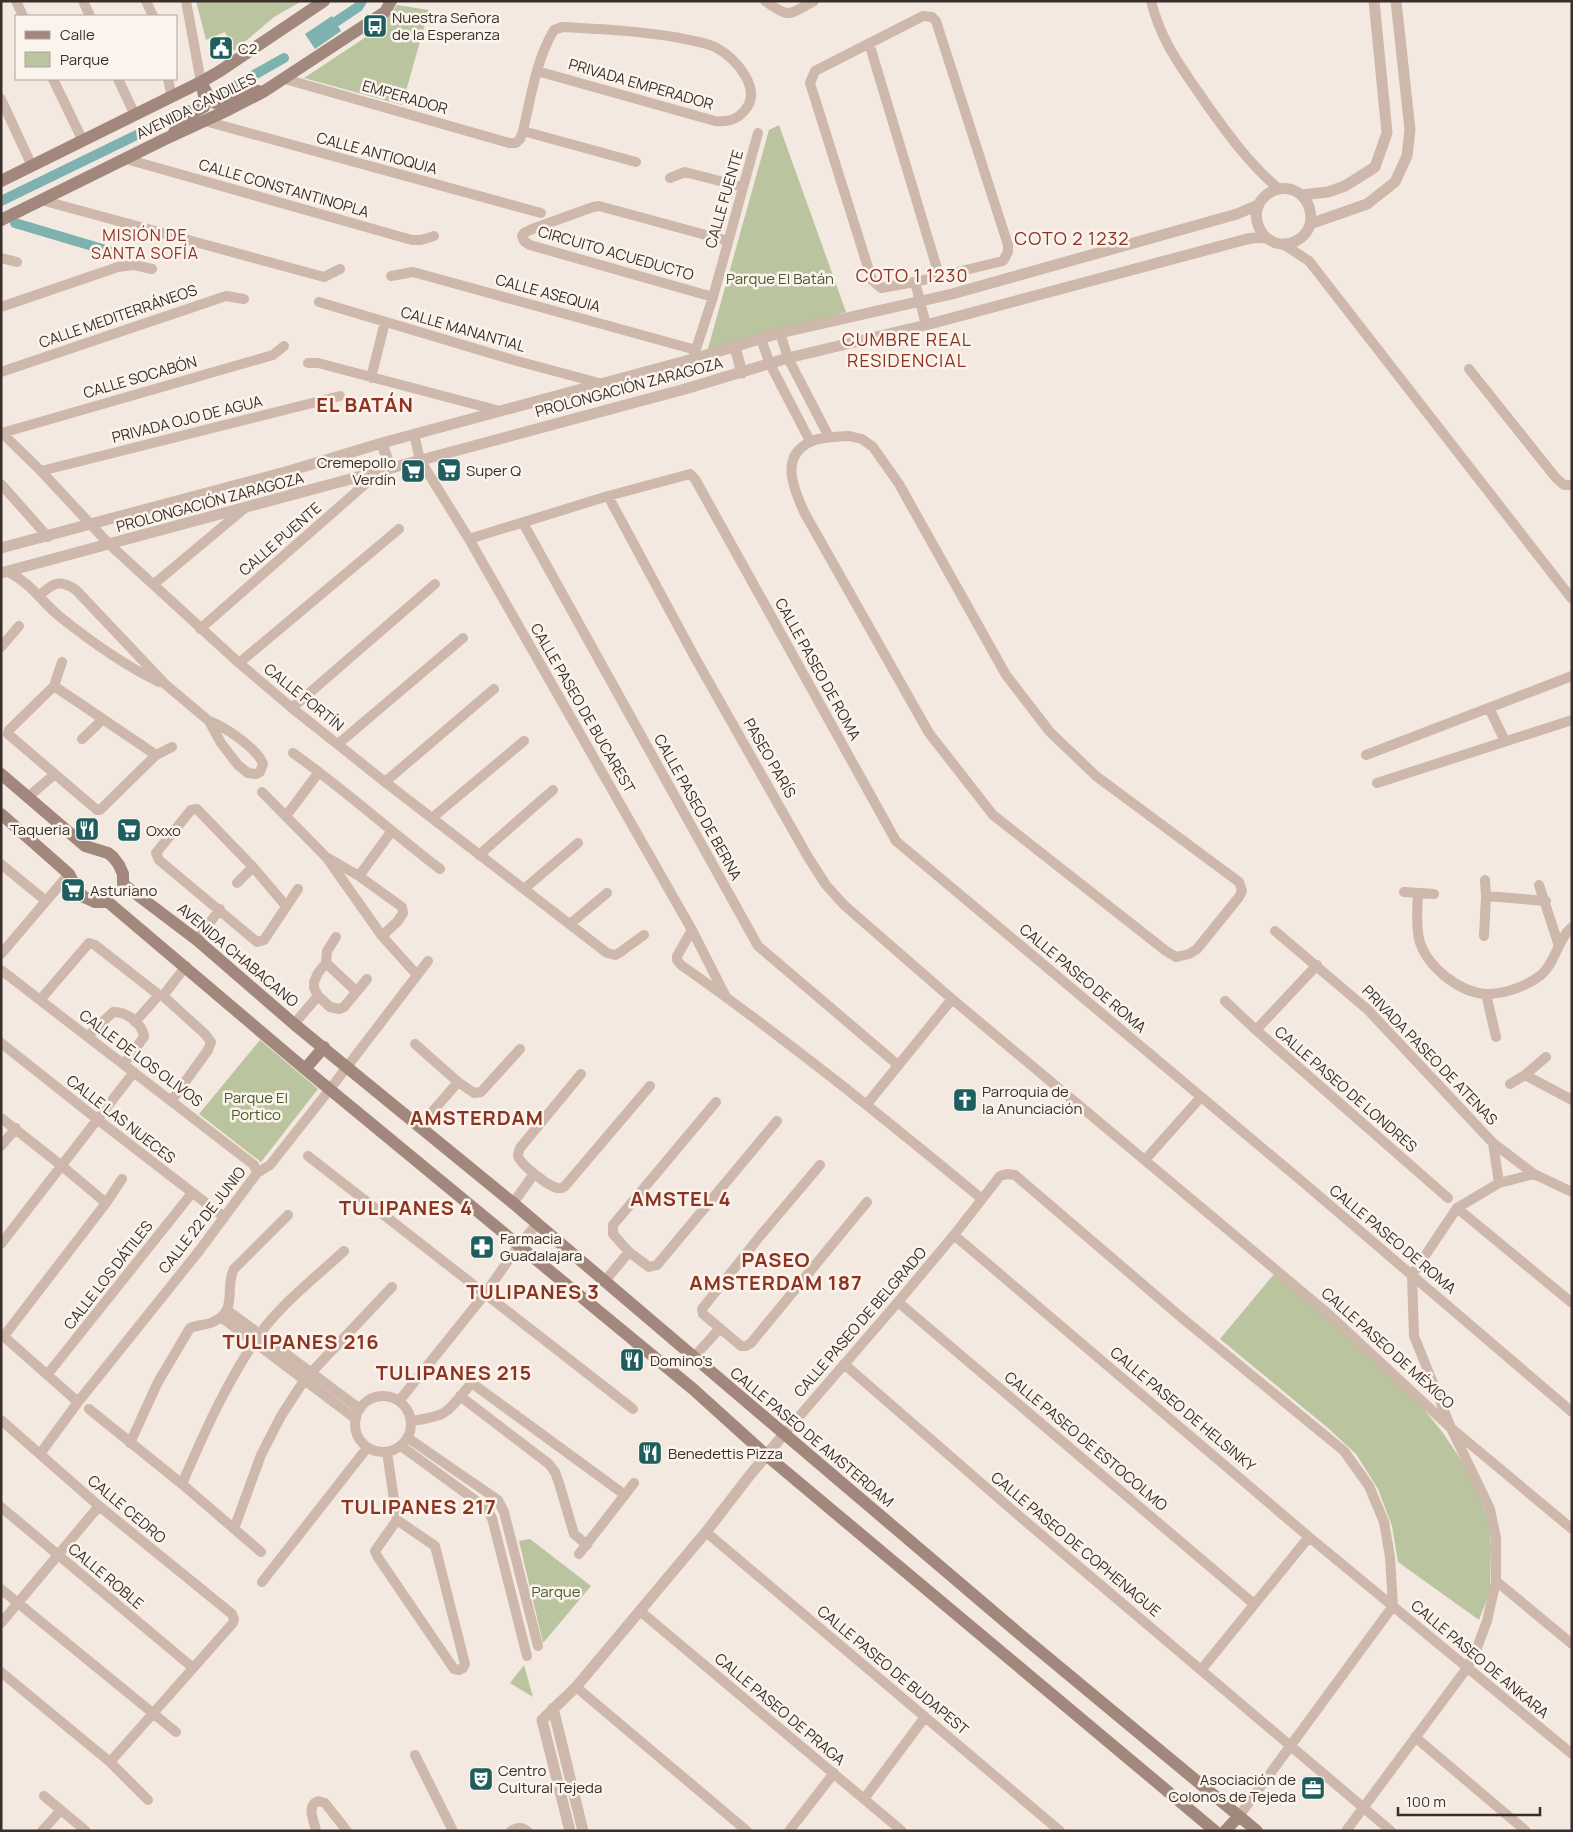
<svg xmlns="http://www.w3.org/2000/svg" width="1573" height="1832" font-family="Manrope,sans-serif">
<rect width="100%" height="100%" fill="#f4e9e0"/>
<path fill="#bac49f" d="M196 1H302L274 17 234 51 225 32 206 40Z
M397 5 429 10 402 105 304 78 381 27Z
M779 125 846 312 707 352 769 130Z
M260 1040 318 1089 261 1162 199 1114Z
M1275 1273 1361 1348 1418 1402 1443 1433 1469 1472 1489 1520 1491 1545 1490 1591 1479 1620 1398 1562 1392 1526 1378 1489 1356 1454 1328 1428 1220 1339Z
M530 1539 591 1586 543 1643 519 1541Z
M524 1665 533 1697 510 1683Z"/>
<path fill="#7eb2b1" d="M332 16 341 31 315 49 305 34Z"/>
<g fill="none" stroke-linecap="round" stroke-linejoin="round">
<path stroke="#7eb2b1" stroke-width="10" d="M337 21 358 7 362 1
M224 92 284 58
M1 201 188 110
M15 223 116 253"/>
<path stroke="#cdb8ab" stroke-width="10" d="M16 1 23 16
M83 1 90 16
M146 1 153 16
M186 1 201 82
M765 1C790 19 788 15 814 1
M1151 1C1161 42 1182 68 1205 102 1227 133 1250 165 1279 189
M923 16 932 17 936 21 1008 245V252L1003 261 915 282 881 288 872 280 810 83 815 71Z
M869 43 939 275
M53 79 83 141
M118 79 135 115
M168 79 172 97
M285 79 509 143H516L520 139 523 131C531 97 536 60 554 30L562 27C602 29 641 31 680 38 692 41 706 42 717 48 736 59 763 89 745 110 737 120 728 122 715 121L537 71
M1 99 32 166
M205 121 541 213
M523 131 636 162
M126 159 412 240H421L434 236
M670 178 685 172 743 187
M41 200 324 277 340 269
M1283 244 1309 261 1572 599
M1 258 17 262
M391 276 413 272 696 350
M915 282 926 325
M713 297 530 245 524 241 522 236 524 233 532 229 593 207 599 206 728 241
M319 302 517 361 599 383
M1 307 118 267 134 265 152 269
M780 333 788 358 829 437
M761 339 770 364 810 441
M694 355 713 297 758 133
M308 363H318L500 411
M1469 369 1556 478 1564 485H1572
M1 372 226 296 244 299
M371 378 385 322
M1 432 41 471 109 544 239 663 292 708 385 782 607 953 615 955 619 953 644 935
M2 433 273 355 284 346
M414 434 420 460 469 539 692 930 726 997
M849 436 862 439 873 447 899 484 1006 675 1050 732 1096 776 1239 882 1242 891 1239 897 1197 949 1189 954 1176 957 1166 951 993 815 929 733 804 512C794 489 779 457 810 442 821 436 837 437 849 436Z
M41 471 340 396
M1 484 48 537
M608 496 693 654 808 857 826 885 844 905 952 999 1325 1311 1451 1428 1490 1509 1496 1538V1581L1487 1621 1475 1653 1467 1668 1346 1831
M523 523 758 946 898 1065
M469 539 608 496 690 474 695 479 896 841 1304 1183 1572 1412
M7 571C32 584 40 600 59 616 90 641 124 665 159 682
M154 584 245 508
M40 595C53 583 60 579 76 590L165 684 209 721 221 743 238 765 248 773 256 774 260 772 263 764C258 749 224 726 209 721
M200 629 379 472
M1 647 19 626
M62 662 54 686 9 730 8 734 97 810H100L156 755 172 747
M239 663 399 529
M54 686 156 755
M292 708 435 584
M1489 708 1505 741
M82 739 102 720
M338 744 463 638
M293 753C344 789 390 831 440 869
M1366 755 1572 676
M385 782 494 689
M1377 783 1572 720
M262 792 327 858 382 936 417 975
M28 797 55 774
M286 816 319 772
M432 818 524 741
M479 855 553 790
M328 858 359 876 402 907 403 913 398 921 382 936
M1 864 46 901
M359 876 391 832
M237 883 253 867
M1539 885 1559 946
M524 889 578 843
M1404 892 1434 894
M1418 893C1417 908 1416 924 1419 939 1426 966 1459 993 1487 994 1505 994 1527 986 1541 975 1556 962 1557 940 1572 927
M1486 896 1546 901
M286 906 253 867 197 809 191 810 156 853 159 860 257 942 264 940 298 889
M570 924 607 893
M692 930 677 956V960L681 965C785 1038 884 1118 982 1199
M1275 931 1368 1010 1493 1143 1534 1174 1572 1192
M1484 936 1486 896 1485 880
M336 937 327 951 326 963 318 973 314 982V988L318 996 330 1007 339 1009 344 1007 367 979
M197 940 220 909
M1 954 69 874
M326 963 356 991
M1 970 254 1165 257 1173
M1486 994 1496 1037
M163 996 186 966
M40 1000 89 943 95 945 159 995 163 996 205 1034 211 1042 208 1050 172 1100
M1225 1001 1256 1030 1448 1198
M135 1022 159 995
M294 1024 318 996
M1256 1030 1317 965
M88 1036 113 1012C126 1011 143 1024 144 1037L124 1064
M1 1043 97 1119 224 1217
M415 1044 458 1082
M581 1074 520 1148C519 1151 518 1153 518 1156 521 1165 549 1187 558 1188 562 1189 562 1188 565 1186L650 1086
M1525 1075 1572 1100
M1510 1084 1525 1075 1546 1057
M716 1102 613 1225V1234L629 1252 649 1267 657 1265 777 1121
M867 1104 952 999
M1 1118 62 1166 106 1203
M420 1126 458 1082 474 1093 481 1092 520 1049
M1493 1143 1499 1183
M1 1146 16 1128
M308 1156 633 1409
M1145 1160 1201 1097
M820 1165 760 1236 702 1309 703 1314 741 1346H746L751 1343 867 1202
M1534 1174 1499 1183 1457 1208 1412 1275 1414 1336 1451 1428 1572 1529
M513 1203 534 1174
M1457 1208 1572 1303
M954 1235 1309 1537 1572 1754
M1 1244 134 1072
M604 1282 629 1252
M898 1302 1254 1604
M227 1310 360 1409
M221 1317 356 1419
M1 1334 78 1402
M4 1336 106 1203 122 1179
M694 1357 720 1328
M844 1364 1018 1515 1391 1831
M47 1375 192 1193
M460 1396 549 1464 555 1472 559 1483 574 1534 587 1545
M355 1424a28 28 0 1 1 56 0a28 28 0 1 1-56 0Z
M399 1401 485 1294 519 1245 537 1224
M89 1409 182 1484 261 1552
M1 1420 99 1506 232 1614 234 1619 233 1623 110 1762
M411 1421C447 1416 446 1414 469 1386L473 1384 625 1495
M784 1434 898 1302 954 1235 1000 1176 1007 1174 1015 1175 1182 1318 1344 1451 1369 1486 1384 1522 1390 1557 1393 1606 1239 1816
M408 1438 498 1500 504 1512 538 1646
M130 1443 158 1382 190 1328C197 1325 206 1325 213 1322 239 1310 224 1288 234 1269L288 1215
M401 1446 486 1508 492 1518 527 1656
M387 1452 397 1520 375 1551 377 1556 454 1669 459 1670 463 1668 465 1664 435 1546 397 1520
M40 1454 78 1402 199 1251 257 1173 270 1165 330 1089 428 961
M182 1484C204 1433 227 1381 259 1335 281 1304 316 1277 344 1251
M1 1507 192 1667
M234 1529 261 1455 281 1416 305 1379 392 1287
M706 1532 1060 1831
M579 1554 634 1483
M1496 1581 1572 1644
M262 1582 367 1448
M1 1589 176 1732
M640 1611 902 1831
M1 1623 99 1506
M1201 1670 1309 1537
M1 1672 110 1762 148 1800
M576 1687 747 1831
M1415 1737 1526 1831
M415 1755 453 1831
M44 1796 86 1831
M864 1799 925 1717
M42 1831 61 1810
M316 1831C314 1820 306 1806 318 1801L325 1803 347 1831
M511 1831C517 1827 522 1827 527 1831
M789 1831 834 1773"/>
<path stroke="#cdb8ab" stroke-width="11" d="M1301 195 1328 192 1345 186 1375 167 1387 133 1374 1
M1310 224 1367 204 1395 182 1407 156 1410 130 1396 1
M735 347 742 373
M382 443 390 468
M289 471 295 494
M1 548 289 471 382 443 693 359 780 333 952 294 1237 214 1258 205
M1 573 685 389 788 358 926 325 1247 239C1252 238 1260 237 1266 238 1269 239 1273 242 1276 243 1290 247 1305 239 1310 225 1312 216 1310 206 1305 199 1283 171 1236 204 1266 238
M553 1708 583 1831
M570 1831 542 1720 576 1687 706 1532 750 1475 784 1434"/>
<path stroke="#a1877c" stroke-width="12" d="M201 82 209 97 215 103 223 102 247 89 263 92
M172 136 182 119 204 107 205 103 203 90
M1 181 201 82 220 71 324 1
M1 220 163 140 228 110 263 92 385 12 391 1
M1 774 85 846 108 853 113 857 119 865 123 874V884L197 940 294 1024 513 1203 1022 1636 1257 1831
M1 814 69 874 78 891 84 897 95 902H108L305 1069 693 1389 766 1455 1215 1831
M305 1069 324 1047
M1225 1831 1239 1816"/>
</g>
<defs>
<symbol id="bus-square" viewBox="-11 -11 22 22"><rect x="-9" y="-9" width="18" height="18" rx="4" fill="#1e5e5e" stroke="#fbf4ed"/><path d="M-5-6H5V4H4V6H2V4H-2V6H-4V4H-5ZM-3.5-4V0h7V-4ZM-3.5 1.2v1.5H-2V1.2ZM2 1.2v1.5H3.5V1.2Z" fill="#fff"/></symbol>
<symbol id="civic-square" viewBox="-11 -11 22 22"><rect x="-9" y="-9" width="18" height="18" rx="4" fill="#1e5e5e" stroke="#fbf4ed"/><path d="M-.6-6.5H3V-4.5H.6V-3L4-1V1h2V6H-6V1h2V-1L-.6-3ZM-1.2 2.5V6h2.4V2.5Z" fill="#fff"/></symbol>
<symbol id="supermarket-square" viewBox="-11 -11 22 22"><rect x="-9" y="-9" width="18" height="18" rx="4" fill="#1e5e5e" stroke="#fbf4ed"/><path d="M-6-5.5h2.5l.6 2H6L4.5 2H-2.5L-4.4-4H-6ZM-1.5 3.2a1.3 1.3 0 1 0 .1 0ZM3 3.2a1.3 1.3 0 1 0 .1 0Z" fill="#fff"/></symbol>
<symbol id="restaurant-square" viewBox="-11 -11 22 22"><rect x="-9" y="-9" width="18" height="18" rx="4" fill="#1e5e5e" stroke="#fbf4ed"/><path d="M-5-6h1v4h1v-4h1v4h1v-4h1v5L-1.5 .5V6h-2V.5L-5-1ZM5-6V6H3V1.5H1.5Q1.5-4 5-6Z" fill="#fff"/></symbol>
<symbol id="church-square" viewBox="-11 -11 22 22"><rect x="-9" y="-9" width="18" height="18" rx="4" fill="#1e5e5e" stroke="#fbf4ed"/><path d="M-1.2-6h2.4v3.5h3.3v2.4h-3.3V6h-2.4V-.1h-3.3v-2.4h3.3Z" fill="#fff"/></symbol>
<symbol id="pharmacy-square" viewBox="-11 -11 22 22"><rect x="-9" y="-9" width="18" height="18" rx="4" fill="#1e5e5e" stroke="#fbf4ed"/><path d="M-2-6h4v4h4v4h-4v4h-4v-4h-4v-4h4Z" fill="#fff"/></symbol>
<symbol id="theatre-square" viewBox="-11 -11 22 22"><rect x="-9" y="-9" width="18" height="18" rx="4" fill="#1e5e5e" stroke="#fbf4ed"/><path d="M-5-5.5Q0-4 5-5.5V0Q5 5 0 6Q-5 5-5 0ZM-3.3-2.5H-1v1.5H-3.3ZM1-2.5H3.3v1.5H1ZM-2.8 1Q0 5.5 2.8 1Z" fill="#fff"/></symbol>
<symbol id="office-square" viewBox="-11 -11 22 22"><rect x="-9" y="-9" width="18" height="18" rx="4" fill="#1e5e5e" stroke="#fbf4ed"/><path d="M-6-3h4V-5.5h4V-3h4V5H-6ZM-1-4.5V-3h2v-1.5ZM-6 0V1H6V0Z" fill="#fff"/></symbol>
</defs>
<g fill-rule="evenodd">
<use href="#bus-square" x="361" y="12" width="28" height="28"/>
<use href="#civic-square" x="207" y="34" width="28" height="28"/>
<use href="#supermarket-square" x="435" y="456" width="28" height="28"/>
<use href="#supermarket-square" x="399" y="457" width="28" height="28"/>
<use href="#restaurant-square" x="73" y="815" width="28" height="28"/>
<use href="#supermarket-square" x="115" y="816" width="28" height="28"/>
<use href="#supermarket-square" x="59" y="876" width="28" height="28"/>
<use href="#church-square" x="951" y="1086" width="28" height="28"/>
<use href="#pharmacy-square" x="468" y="1233" width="28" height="28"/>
<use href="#restaurant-square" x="618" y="1346" width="28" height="28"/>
<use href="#restaurant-square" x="636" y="1439" width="28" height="28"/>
<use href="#theatre-square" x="467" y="1765" width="28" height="28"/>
<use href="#office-square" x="1299" y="1774" width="28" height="28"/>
</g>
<g text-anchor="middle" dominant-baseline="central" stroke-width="5" stroke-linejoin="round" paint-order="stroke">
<g font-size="15" fill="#3b2e2a" stroke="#fbf4ed" text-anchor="start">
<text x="392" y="17">Nuestra Señora<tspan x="392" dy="17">de la Esperanza</tspan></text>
<text x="238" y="48">C2</text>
<text x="396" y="462" text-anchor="end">Cremepollo<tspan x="396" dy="17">Verdín</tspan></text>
<text x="466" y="470">Super Q</text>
<text x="70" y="829" text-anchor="end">Taqueria</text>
<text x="146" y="830">Oxxo</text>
<text x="90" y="890">Asturiano</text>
<text x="982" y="1091">Parroquia de<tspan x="982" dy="17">la Anunciación</tspan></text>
<text x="500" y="1238">Farmacia<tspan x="500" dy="17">Guadalajara</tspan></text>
<text x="650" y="1360">Domino's</text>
<text x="668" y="1453">Benedettis Pizza</text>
<text x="498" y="1770">Centro<tspan x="498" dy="17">Cultural Tejeda</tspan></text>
<text x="1296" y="1779" text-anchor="end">Asociación de<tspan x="1296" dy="17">Colonos de Tejeda</tspan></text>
</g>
<g font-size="15" fill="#3b2e2a" stroke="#fbf4ed">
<text transform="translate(641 84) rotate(16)">PRIVADA EMPERADOR</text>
<text transform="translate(405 97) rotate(16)">EMPERADOR</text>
<text transform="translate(196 106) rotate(-26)">AVENIDA CANDILES</text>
<text transform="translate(377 153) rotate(15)">CALLE ANTIOQUIA</text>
<text transform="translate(284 188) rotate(16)">CALLE CONSTANTINOPLA</text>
<text transform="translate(724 199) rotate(-74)">CALLE FUENTE</text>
<text transform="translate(616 253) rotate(16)">CIRCUITO ACUEDUCTO</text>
<text transform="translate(548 293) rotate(15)">CALLE ASEQUIA</text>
<text transform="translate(118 316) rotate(-19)">CALLE MEDITERRÁNEOS</text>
<text transform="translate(463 329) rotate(16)">CALLE MANANTIAL</text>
<text transform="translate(140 377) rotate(-16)">CALLE SOCABÓN</text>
<text transform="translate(629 387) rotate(-15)">PROLONGACIÓN ZARAGOZA</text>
<text transform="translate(187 419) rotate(-14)">PRIVADA OJO DE AGUA</text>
<text transform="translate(210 502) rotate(-15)">PROLONGACIÓN ZARAGOZA</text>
<text transform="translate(280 539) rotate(-41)">CALLE PUENTE</text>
<text transform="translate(818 669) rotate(61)">CALLE PASEO DE ROMA</text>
<text transform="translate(304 697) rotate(39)">CALLE FORTÍN</text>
<text transform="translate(583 708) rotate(60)">CALLE PASEO DE BUCAREST</text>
<text transform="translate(770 758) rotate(60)">PASEO PARÍS</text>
<text transform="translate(698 807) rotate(61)">CALLE PASEO DE BERNA</text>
<text transform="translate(238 955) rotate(40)">AVENIDA CHABACANO</text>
<text transform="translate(1083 978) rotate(40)">CALLE PASEO DE ROMA</text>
<text transform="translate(1430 1055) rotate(46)">PRIVADA PASEO DE ATENAS</text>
<text transform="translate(141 1058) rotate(37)">CALLE DE LOS OLIVOS</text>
<text transform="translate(1346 1089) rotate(41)">CALLE PASEO DE LONDRES</text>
<text transform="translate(121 1119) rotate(38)">CALLE LAS NUECES</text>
<text transform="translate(202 1220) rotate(-52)">CALLE 22 DE JUNIO</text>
<text transform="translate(1393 1239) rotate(40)">CALLE PASEO DE ROMA</text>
<text transform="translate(108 1275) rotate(-52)">CALLE LOS DÁTILES</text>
<text transform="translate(860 1322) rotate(-49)">CALLE PASEO DE BELGRADO</text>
<text transform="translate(1388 1348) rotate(42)">CALLE PASEO DE MÉXICO</text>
<text transform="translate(1183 1409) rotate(40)">CALLE PASEO DE HELSINKY</text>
<text transform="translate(812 1437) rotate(40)">CALLE PASEO DE AMSTERDAM</text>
<text transform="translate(1086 1441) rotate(40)">CALLE PASEO DE ESTOCOLMO</text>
<text transform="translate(127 1509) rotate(40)">CALLE CEDRO</text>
<text transform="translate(1076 1544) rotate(40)">CALLE PASEO DE COPHENAGUE</text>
<text transform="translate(106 1576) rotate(40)">CALLE ROBLE</text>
<text transform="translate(1480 1659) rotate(40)">CALLE PASEO DE ANKARA</text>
<text transform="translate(893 1670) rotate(40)">CALLE PASEO DE BUDAPEST</text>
<text transform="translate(780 1709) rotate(40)">CALLE PASEO DE PRAGA</text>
</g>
<g font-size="15" fill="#4d5a2d" stroke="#fbf4ed">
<text x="780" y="278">Parque El Batán</text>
<text x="256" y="1097">Parque El<tspan x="256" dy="17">Portico</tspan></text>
<text x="556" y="1591">Parque</text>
</g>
<g font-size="16" letter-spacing="1" fill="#8d3321" stroke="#fbf4ed">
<text x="145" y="235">MISIÓN DE<tspan x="145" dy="18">SANTA SOFÍA</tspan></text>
</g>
<g font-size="18" letter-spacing="1" fill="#8d3321" stroke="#fbf4ed">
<text x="1072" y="238">COTO 2 1232</text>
<text x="912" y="275">COTO 1 1230</text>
<text x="907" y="339">CUMBRE REAL<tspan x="907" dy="21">RESIDENCIAL</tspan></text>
</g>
<g font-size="20" font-weight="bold" letter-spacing="1" fill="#8d3321" stroke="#fbf4ed">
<text x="365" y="404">EL BATÁN</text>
<text x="477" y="1117">AMSTERDAM</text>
<text x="681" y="1198">AMSTEL 4</text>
<text x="406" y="1207">TULIPANES 4</text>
<text x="776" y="1259">PASEO<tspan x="776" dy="23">AMSTERDAM 187</tspan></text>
<text x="533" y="1291">TULIPANES 3</text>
<text x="301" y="1341">TULIPANES 216</text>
<text x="454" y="1372">TULIPANES 215</text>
<text x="419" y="1506">TULIPANES 217</text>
</g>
</g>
<rect width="1573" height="1832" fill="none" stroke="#3b2e2a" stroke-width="5"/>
<rect x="15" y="15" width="162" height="65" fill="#fbf4ed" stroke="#aea59f"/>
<rect x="25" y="31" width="25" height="8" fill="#a1877c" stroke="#aea59f"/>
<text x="60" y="40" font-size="15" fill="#3b2e2a">Calle</text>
<rect x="25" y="52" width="25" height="15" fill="#bac49f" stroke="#aea59f"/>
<text x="60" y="65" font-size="15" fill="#3b2e2a">Parque</text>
<path d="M1398 1807v8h142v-8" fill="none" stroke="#3b2e2a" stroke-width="2.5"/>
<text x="1406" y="1807" font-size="15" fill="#3b2e2a" stroke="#fbf4ed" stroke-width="4" paint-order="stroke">100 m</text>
</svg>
